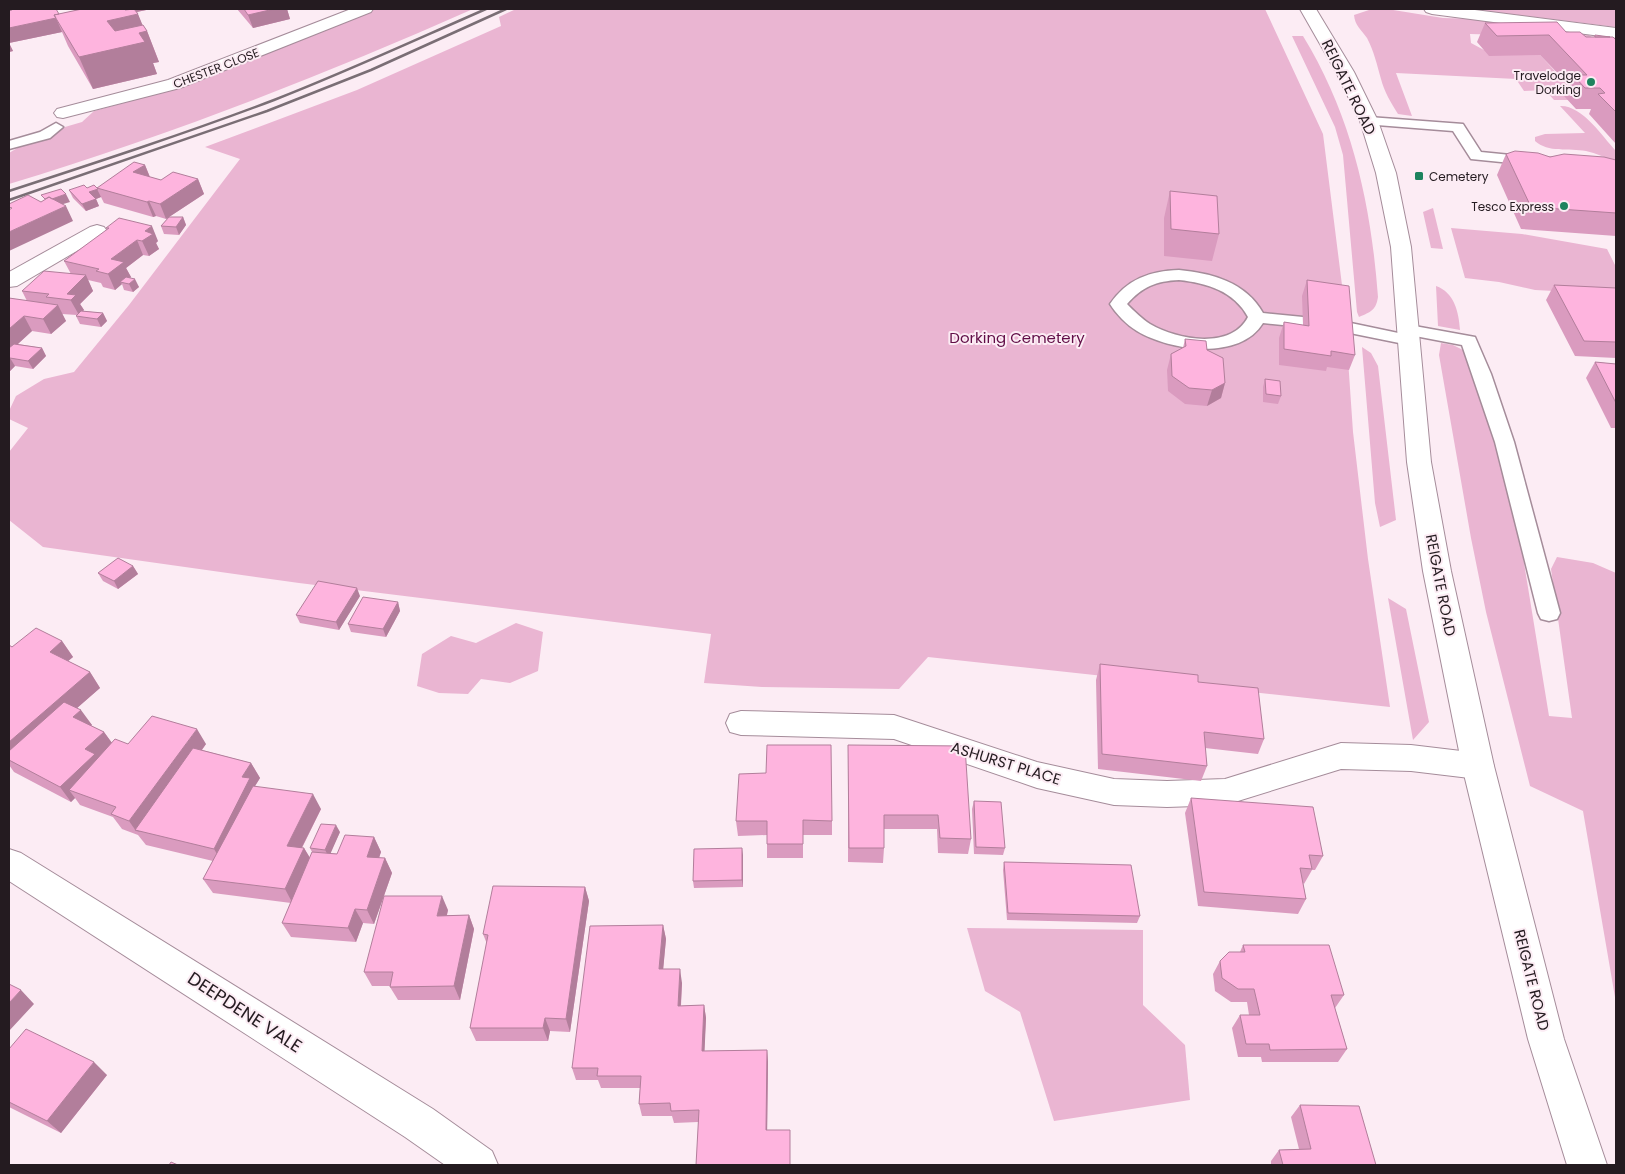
<svg xmlns="http://www.w3.org/2000/svg" width="1625" height="1174" font-family="Poppins,sans-serif">
<rect width="100%" height="100%" fill="#fcecf4"/>
<path fill="#eab5d2" d="M373 9H473C322 76 167 136 9 184V153L41 134 82 122 94 111 171 90 241 64Z
M516 9H1265L1323 134 1344 301 1353 432 1368 559 1390 707 928 657 899 689 762 687 704 683 711 634 299 583 43 547 9 520V452L28 428 9 419V411L16 396 44 379 74 372 129 305 240 159 205 147 357 90 501 26 499 17Z
M1387 9 1443 18 1478 19 1586 33 1603 45 1507 35 1470 34 1471 43 1484 50 1540 55 1578 96 1568 100H1554L1545 90 1524 91 1516 79 1396 73 1412 116 1398 114C1391 103 1384 91 1381 79 1377 65 1374 51 1367 38 1361 29 1355 26 1354 15L1369 10Z
M1469 9H1616V27Z
M1292 36H1303C1352 116 1371 204 1378 297 1376 310 1371 312 1359 317L1357 312 1343 155 1335 127Z
M1560 106C1582 105 1602 136 1616 151V161C1606 158 1596 153 1586 151 1569 148 1548 153 1535 141V137L1545 134 1585 133Z
M1433 208 1443 249 1431 248 1423 212Z
M1451 228 1522 234 1607 249 1616 267V297L1593 293 1535 290 1499 282 1465 278Z
M1436 286C1454 292 1459 312 1460 330L1438 326Z
M1441 343 1453 345 1465 351 1482 395 1515 508 1549 716 1572 718 1551 569 1557 557 1593 563 1616 573V1003L1583 811 1530 786 1486 612 1471 538 1439 355Z
M1362 347 1371 353 1378 366 1396 520 1380 527 1375 503Z
M1388 598 1406 609 1429 722 1413 740Z
M516 623 543 632 538 671 510 683 481 679 468 694 439 693 417 686 422 654 451 636 476 643Z
M967 928 1143 930V1005L1185 1045 1190 1100 1054 1121 1020 1012 985 991Z"/>
<g fill="none" stroke-linecap="round" stroke-linejoin="round">
<defs>
<path id="lane" d="M1369 117 1463 124 1481 152 1532 157 1537 158 1539 161 1537 164 1532 165 1471 159 1453 131 1364 124 1362 121 1364 118Z
M56 123 63 127 50 138 9 149V141L40 132Z
M1179 270C1211 273 1246 282 1263 313L1303 317 1309 318 1312 322 1309 326 1303 327 1263 323C1240 361 1170 351 1137 331 1127 325 1116 314 1110 304 1127 279 1150 271 1179 270ZM1179 280C1207 283 1234 291 1248 317 1231 350 1177 340 1150 324 1142 319 1134 311 1127 304 1142 287 1156 281 1179 280Z
M1346 322 1403 334 1400 330 1403 326 1409 325 1475 337 1491 374 1514 442 1560 613 1557 619 1549 621 1541 619 1538 613 1495 442 1462 345 1415 336 1418 340 1415 344 1409 345 1340 331 1337 327 1340 323Z"/>
<path id="street" d="M351 9H373L371 12 180 88 63 118 57 117 54 113 57 109 168 80Z
M1424 9H1467L1616 28V38L1432 14 1426 12Z
M97 225 104 227 107 231 104 235 17 286 9 287V272L90 227Z
M741 711 894 715 1037 762 1114 779 1167 781 1225 779 1341 743 1411 745 1478 753 1489 757 1494 766 1489 775 1478 779 1411 771 1341 769 1225 805 1167 807 1114 805 1037 788 894 739 741 735 730 732 726 723 730 714Z
M9 849 21 853 433 1109 492 1151 498 1165H445L405 1137 9 881Z"/>
<path id="primary" d="M1300 9H1316L1354 72 1378 121 1396 173 1411 247 1431 462 1451 571 1494 766 1564 1039 1607 1165H1567L1528 1039 1462 766 1423 571 1407 462 1391 247 1376 173 1360 121 1336 72Z"/>
</defs>
<use href="#lane" stroke="#a58c9a" stroke-width="3"/>
<use href="#street" stroke="#a58c9a" stroke-width="2"/>
<use href="#primary" stroke="#a58c9a" stroke-width="2"/>
<use href="#lane" fill="#fff" fill-rule="evenodd"/>
<use href="#street" fill="#fff" fill-rule="evenodd"/>
<use href="#primary" fill="#fff" fill-rule="evenodd"/>
<path stroke="#7a6e75" stroke-width="2.5" d="M9 191C98 162 187 133 274 100 346 72 415 40 486 9
M9 200 267 111 371 70 506 9"/>
</g>
<path fill="#da9bbf" d="M82 9H151L137 12 142 25 147 31 159 62 153 63 157 74 93 89 68 46 62 32 9 43 13 51 9 52V11L59 14Z
M237 9H287L290 19 253 28Z
M1485 23 1566 32 1586 37H1594L1595 35 1616 38V144L1589 114 1591 109H1576L1564 96 1569 85 1540 55 1489 56 1477 42Z
M1506 154 1616 160V236L1521 229 1497 175Z
M145 165 150 177 161 180 198 179 204 194 169 217H183L186 225 179 235 164 234 161 226 169 217 166 219 156 216 153 217 104 203 101 197 96 199 99 206 86 211 73 198 69 190 87 188H97Z
M1170 191 1219 234 1212 261 1164 256V218Z
M106 228 158 241 156 243 159 249 149 256 143 255 126 268 131 277 130 278 139 287 133 292 124 290 122 284 115 290 103 287 101 283 88 280 93 291 80 304 84 310 83 311 103 313 107 321 101 327 80 324 76 316 77 315 62 314 66 321 51 334 32 331 18 344 42 348 46 356 33 369 15 366 9 372V298L27 301 22 291 71 274 64 261 107 230Z
M1307 280 1355 355 1349 370 1327 367 1326 371 1279 365V338L1284 322 1303 325 1302 296Z
M1554 285 1616 288V358L1575 356 1546 300Z
M1185 339 1207 350 1225 383 1221 398 1207 406 1185 404 1168 391 1167 370 1171 354 1183 348Z
M1595 362 1616 364V428H1611L1586 378Z
M1265 379 1281 396 1278 404 1263 402V387Z
M133 566 138 574 118 589 103 581 98 573Z
M360 596 339 630 300 623 296 615Z
M398 602 400 611 386 637 351 632 348 624Z
M62 641 73 657 68 661 90 672 100 688 77 708 92 725 91 726 104 732 111 742 128 744H206L202 750 251 763 260 778 255 786 321 809 302 848H304L310 858 312 852 310 848 340 832 330 853 337 854 374 837 381 852 379 858H385L392 873 374 924 363 923 356 942 291 937 282 923 291 903 213 893 203 879 213 861 146 845 138 835 122 829 113 817 80 805 75 798 71 802 14 772 9 765V645L12 647Z
M1100 664 1198 682 1264 739 1258 754 1205 748 1207 766 1201 781 1098 769 1096 680Z
M848 745 971 839 968 854 938 853 937 829H884V848L883 863 848 862Z
M766 773 832 821V835H803V858H767V835L738 836 736 821Z
M1191 798 1323 856 1315 870H1312L1304 884 1303 883 1306 899 1298 914 1198 906 1185 813Z
M974 801 1005 848 1003 855 974 854 972 809Z
M743 855V887L694 888 693 881Z
M1004 862 1140 916 1137 923 1007 920 1003 870Z
M585 887 589 901 570 1032 550 1031 548 1041H476L470 1028 487 944 483 934Z
M448 910 447 915H469L474 929 460 1000H398L390 987 391 986H372L364 972Z
M663 925 666 939 663 969 682 983 681 1006 704 1005 706 1018 704 1051 767 1050 768 1062 767 1130 791 1165 698 1122 674 1123 672 1116H642L639 1104 640 1088H601L598 1080H576L572 1068Z
M1243 945 1344 995 1335 1008 1347 1049 1338 1062H1262L1261 1057H1238L1232 1028 1240 1015H1249L1247 1002H1231L1215 991 1213 974 1220 961 1240 952Z
M9 1049 107 1075 61 1133 9 1107Z
M1300 1105 1376 1165H1271V1161L1279 1150 1299 1149 1291 1117Z"/>
<path fill="#b27e9b" d="M103 9H151L107 18Z
M274 9H287L290 19 253 28 248 15Z
M138 14 145 31H147L159 62 153 63 157 74 93 89 79 57 107 21Z
M56 18 62 32 9 43 13 51 9 52V28Z
M145 165 151 180 133 172Z
M198 179 204 194 166 219 160 204Z
M97 189 101 197 96 199 99 206 86 211 82 204 89 192Z
M66 194 70 202 50 208 46 201Z
M149 201 156 216 153 217 147 202Z
M66 206 73 221 9 251V232Z
M183 217 186 225 179 235 176 227Z
M152 226 158 241 156 243 159 249 149 256 142 241 145 231Z
M137 240 143 255 126 268 131 277 124 283 120 282 122 284 115 290 108 274 111 259Z
M86 275 93 291 80 304 84 310 79 315 67 294Z
M135 279 139 287 133 292 129 284Z
M58 305 66 321 51 334 43 319Z
M103 313 107 321 101 327 97 319Z
M24 316 32 331 9 352V329Z
M42 348 46 356 33 369 28 361Z
M10 358 15 366 9 372V359Z
M1225 383 1221 398 1207 406 1212 390Z
M133 566 138 574 118 589 114 581Z
M357 588 360 596 339 630 336 622Z
M398 602 400 611 386 637 383 629Z
M62 641 73 657 61 667 50 652Z
M90 672 100 688 14 763 9 760V742Z
M81 710 92 725 84 732 73 717Z
M197 729 206 744 142 832 136 831 129 821Z
M104 732 115 747 69 790 75 798 71 802 60 787 85 749Z
M251 763 260 778 255 786 259 793 223 864 214 849 242 777Z
M313 794 321 809 295 861 287 846Z
M336 825 340 832 329 857 325 850Z
M374 837 381 852 374 872 367 857Z
M304 848 313 863 293 904 285 889Z
M742 848 743 855V887L742 880Z
M385 858 392 873 374 924 367 910Z
M585 887 589 901 570 1032 566 1019Z
M442 896 448 910 443 930 437 916Z
M355 909 363 923 356 942 348 928Z
M469 915 474 929 460 1000 454 986Z
M663 925 666 939 662 982 659 969Z
M680 969 682 983 680 1019 678 1006Z
M21 990 34 1004 9 1031V1003Z
M704 1005 706 1018 704 1064 702 1051Z
M545 1018 550 1031 548 1041 543 1028Z
M767 1050 768 1062 767 1142 766 1130Z
M94 1062 107 1075 61 1133 47 1121Z"/>
<path fill="#feb4de" stroke="#b27e9b" d="M12 9H56L59 14 54 15 56 18 9 28V11L12 10Z
M82 9H124L125 10 134 9 138 14 107 21 115 31 143 25 147 31 139 33 145 42 79 57 54 15Z
M244 9H274L248 15Z
M1557 22 1566 32H1580L1586 37H1613L1616 40V112L1598 94 1605 93 1600 88H1585L1573 75H1587L1549 35 1497 36 1485 23Z
M1595 35 1610 37H1595Z
M1515 151 1538 153 1550 157 1564 154 1604 157 1616 160V213L1531 207 1506 154Z
M134 162 145 165 133 172 161 180 173 172 198 179 160 204 149 201 147 202 97 188Z
M84 185 87 188 94 185 98 189 89 192 96 199 82 204 69 190Z
M61 189 66 194 52 199 49 197 45 199 41 195Z
M1170 191 1217 196 1219 234 1171 229Z
M28 195 41 202 49 197 66 206 9 232V210L12 208 9 207V204Z
M169 217H183L176 227 161 226Z
M119 218 152 226 145 231 153 234 142 241 137 240 111 259 124 262 108 274 96 271 99 269 64 261 109 228H106Z
M44 271 86 275 67 294 76 295 71 300 46 297 49 294 22 291Z
M126 277 135 279 129 284 120 282Z
M1307 280 1349 286 1355 355 1331 351V356L1284 349V322L1309 326Z
M1554 285 1616 288V342L1584 341Z
M9 298 58 305 43 319 24 316 9 329Z
M81 311 103 313 97 319 76 316Z
M1185 339 1206 341 1207 350 1223 358 1225 383 1212 390 1189 388 1172 376 1171 354 1186 346Z
M14 344 42 348 28 361 10 358 9 359V348Z
M1595 362 1616 364V403Z
M1265 379 1280 381 1281 396 1266 394Z
M118 558 133 566 114 581 98 573Z
M318 581 357 588 336 622 296 615Z
M363 597 398 602 383 629 348 624Z
M36 628 62 641 50 652 90 672 9 742V645L12 647Z
M1100 664 1198 675V682L1258 688 1264 739 1204 732 1207 766 1102 754Z
M64 702 81 710 73 717 104 732 85 749 95 754 60 787 9 760V751Z
M152 716 197 729 129 821 111 814 116 807 69 790 115 739 128 744Z
M767 745H831L832 821 803 820V844H767V821H736L739 774 766 773Z
M848 745 965 746 971 839 940 838 938 815H884V848H849Z
M193 748 251 763 242 777 250 778 214 849 135 830Z
M253 786 313 794 287 846 304 848 285 889 203 879Z
M1191 798 1313 807 1323 856 1309 855 1312 869 1300 868 1306 899 1204 892Z
M974 801 1001 802 1005 848 976 847Z
M321 824 336 825 325 850 310 848Z
M345 835 374 837 367 857 385 858 367 910 355 909 348 928 282 923 312 852 337 854Z
M742 848V880L693 881 694 849Z
M1004 862 1131 865 1140 916 1008 913Z
M493 886 585 887 566 1019 545 1018 543 1028H470L488 935 483 934Z
M384 896H442L437 916 469 915 454 986 390 987 393 972H364Z
M663 925 659 969H680L678 1006 704 1005 702 1051 767 1050 766 1130H790V1165H696L699 1110 671 1111 670 1103 639 1104 641 1076H597L598 1068H572L590 926Z
M1243 945H1329L1344 995H1331L1347 1049 1270 1050 1269 1044H1246L1240 1015H1260L1254 989H1238L1222 978 1220 961 1229 952H1245Z
M9 984 21 990 9 1003Z
M26 1029 94 1062 47 1121 9 1102V1049Z
M1300 1105 1359 1106 1376 1165H1283L1279 1150 1311 1149Z
M171 1162 178 1165H169Z"/>
<g fill="#1d835e" stroke="#fcecf4" stroke-width="2">
<circle cx="1591" cy="82" r="5"/>
<rect x="1414" y="171" width="10" height="10" rx="2.5"/>
<circle cx="1564" cy="206" r="5"/>
</g>
<g text-anchor="middle" dominant-baseline="central" stroke-width="4" stroke-linejoin="round" paint-order="stroke">
<g font-size="12" fill="#241b20" stroke="#fcecf4">
<text transform="translate(216 68) rotate(-21)">CHESTER CLOSE</text>
</g>
<g font-size="12" fill="#241b20" stroke="#fcecf4" text-anchor="end">
<text x="1581" y="75">Travelodge<tspan x="1581" dy="14">Dorking</tspan></text>
<text x="1429" y="176" text-anchor="start">Cemetery</text>
<text x="1554" y="206">Tesco Express</text>
</g>
<g font-size="15" fill="#241b20" stroke="#fcecf4">
<text transform="translate(1349 87) rotate(64)">REIGATE ROAD</text>
<text transform="translate(1441 585) rotate(79)">REIGATE ROAD</text>
<text transform="translate(1006 763) rotate(17)">ASHURST PLACE</text>
<text transform="translate(1532 980) rotate(76)">REIGATE ROAD</text>
</g>
<g font-size="15" fill="#610d47" stroke="#fcecf4">
<text x="1017" y="337">Dorking Cemetery</text>
</g>
<g font-size="18" fill="#241b20" stroke="#fcecf4">
<text transform="translate(245 1012) rotate(33)">DEEPDENE VALE</text>
</g>
</g>
<rect width="1625" height="1174" fill="none" stroke="#241b20" stroke-width="20"/>
</svg>
